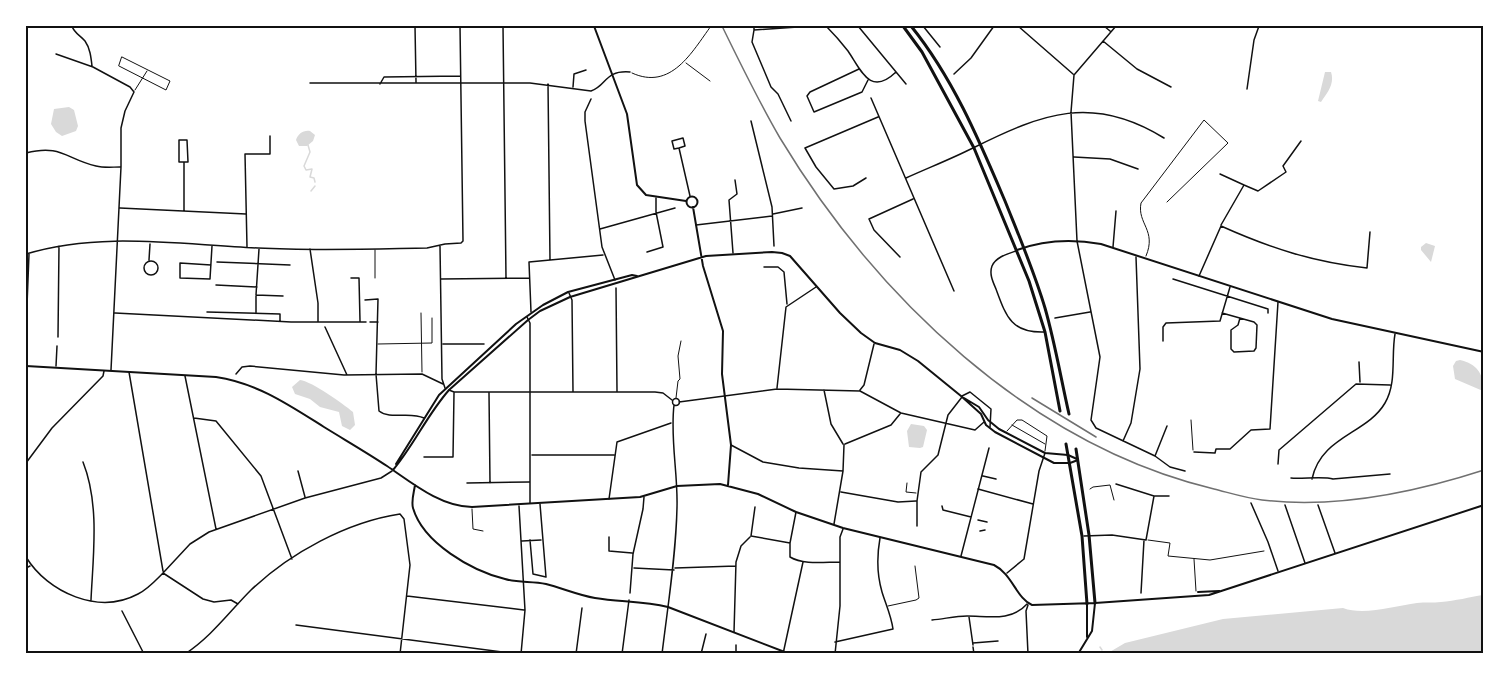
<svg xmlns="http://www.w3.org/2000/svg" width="1509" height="679" font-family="Barlow,sans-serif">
<rect width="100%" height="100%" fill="#fff"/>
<path fill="#d9d9d9" d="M1325 72H1331C1335 84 1327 93 1321 102L1318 101Z
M69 107 74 110 78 126 76 131 62 136 56 132 51 124 54 109Z
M310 131 315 135 313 141 307 146H299L296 140C298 134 303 130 310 131Z
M1426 243 1435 246 1431 262 1421 250V247Z
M1460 360C1478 364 1484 375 1483 391L1455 379 1453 366 1456 361Z
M300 380C313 382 342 403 353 412L355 425 350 430 342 426 339 412 320 407 310 399 295 394 292 387Z
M911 424 924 426 927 430 923 447 920 448 909 447 907 431Z
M1483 595V653H1108L1125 643 1223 619 1343 608C1364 616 1394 606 1417 603 1425 602 1433 603 1441 602 1455 601 1470 597 1483 595Z"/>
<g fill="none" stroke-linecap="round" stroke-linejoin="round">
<path stroke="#d9d9d9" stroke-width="1.5" d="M308 145 310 152 304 166 306 170 312 169 310 177 314 178 315 182
M311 191 315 186
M1100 647 1102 650"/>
<path stroke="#111" stroke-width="1" d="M122 57 170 81 166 90 119 66Z
M686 63 710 81
M632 73C671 91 692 52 711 26
M135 90 147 71
M375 250V278
M1146 256C1157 230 1137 224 1141 203L1204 120 1228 143 1167 202
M421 313 422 372
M378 344 432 343V318
M676 398 678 381 680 379 678 356 681 341
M1191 420 1193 450
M1012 425 1045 444
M1007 431 1017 420H1022L1047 436 1045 451
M907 483 906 492 916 493
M1090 489 1093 487 1110 485 1114 500
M472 509 473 529 483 531
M1148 540 1170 543 1168 556 1210 560 1264 551
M1194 559 1196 591
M888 606 916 600 919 598 915 566"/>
<path stroke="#111" stroke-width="1.5" d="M983 476 996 479
M942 506 943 510 971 517
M978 520 987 522
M980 531 985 530
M961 556 989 448"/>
<path stroke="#111" stroke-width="1.5" d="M72 26C74 33 80 35 85 41 90 48 91 57 92 66
M415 26 416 82
M503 26 506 278
M754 26V30L812 26
M826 26C834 34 841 42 848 51 861 70 870 97 896 72
M858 26 906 84
M923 26 940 47
M1018 26 1073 74
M1104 26 1110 31
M1116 26 1074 75 1071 112 1077 241 1100 357 1091 420 1096 428 1155 456 1170 467 1185 471
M754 30 752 42 771 87 778 94 791 121
M1103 41 1137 69 1171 87
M56 54 93 67 130 87 134 92 125 111 121 128V167L111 370
M859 69 810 92 807 96 814 112 862 92 868 80
M954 74 971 58 994 26
M310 83H530L591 91C607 86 604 70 630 72
M380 84 384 77 460 76
M548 84 550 260
M573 87 574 74 586 70
M1247 89 1254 40 1259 26
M871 98 954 291
M591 99 585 112V121L602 247 615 280
M751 121 772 207 774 246
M679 148 674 149 672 141 683 138 685 146 679 148 690 196
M26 153C61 144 66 159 96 166 104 168 112 167 120 167
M1074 157 1110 159 1138 169
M184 162H179V140H187L188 162H184V210
M1220 174 1244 185
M866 178 853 186 834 189 816 167 805 148 878 117
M906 178C928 168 951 159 973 148 1043 113 1093 94 1164 138
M120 208 246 214
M773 214 802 208
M696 225 772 216
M1221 225 1244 185 1258 191 1286 172 1283 166 1301 141
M600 229 675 208
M440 246 442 379 445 388
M247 247 245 154H270V136
M1113 247 1116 211
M259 249 256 295 283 296
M310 249 318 303V322
M1016 251C1007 254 996 257 992 266 989 274 993 282 996 289 1006 316 1011 333 1044 332
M647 252 663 247 656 212V198
M733 253 729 200 737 194 735 180
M26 254C101 231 181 245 258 248 314 251 371 249 427 248L445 244 461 243 463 241 460 26
M900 257 874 230 869 219 913 199
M149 260 150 244
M144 268a7 7 0 1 1 14 0a7 7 0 1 1-14 0Z
M217 262 290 265
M211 265 180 263V278L210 279 212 246
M764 267H778L784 272 787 304
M1199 276 1221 226C1270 248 1313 262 1367 268L1370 232
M351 278H359L360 321
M441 279 529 278
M1173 279 1268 309V313
M216 285 257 287
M616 288 617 391
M569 293 572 300 573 392
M365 300 378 299 376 374 379 411C390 420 410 411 424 418
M207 312 280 314V321
M256 312V296
M531 312 529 262 603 255
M115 313 291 322H366
M1222 313 1254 322 1257 325 1256 348 1254 351 1234 352 1231 349V330L1238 325 1240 318
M527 317 530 323V503
M1055 318 1090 312
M370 322H378
M325 327 347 375
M26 331 29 254
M58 337 59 246
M1163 341V327L1166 323 1220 321 1230 287
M443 344H484
M1359 362 1360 382
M56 366 57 346
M129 372 163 571
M236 374 242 367 250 366 344 375 422 374 443 384
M185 376 216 529
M777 388 786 307 816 287
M449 390 454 392H655L663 393 672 400
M824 390 831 424 843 444
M860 390 864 385 874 344
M489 393 490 483
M962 396 970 392 991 409 990 427
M672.5 402a3.5 3.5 0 1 1 7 0a3.5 3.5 0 1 1-7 0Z
M679 402 777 389 860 391 901 413 975 430 984 422
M194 418 216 421 261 476 292 559
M1123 441 1131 423 1140 369 1136 257
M845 444 891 425 900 414
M731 445 763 462 799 468 843 471
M1194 452 1215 453 1216 449H1230L1251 430 1270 429 1278 302
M532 455H614
M1155 456 1167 426
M424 457H453L454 393
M83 462C100 505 93 556 91 600
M26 463 52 428 103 376 104 371
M1278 464 1279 450 1356 384 1390 385
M298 471 305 497
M1291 478C1302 479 1325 476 1333 479L1390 474
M1312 479C1321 436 1367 434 1385 403 1397 383 1391 356 1395 334
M467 483 529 482
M1116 484 1154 496H1169
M978 489 1033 504
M841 492 898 502 916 501
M609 499 617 442 671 423
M1251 503 1268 542 1278 571
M1285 505 1305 563
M1318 505 1335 553
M519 506 525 610 521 654
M834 524 843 471 844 445
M917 526V501L921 472 938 455 948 415 962 397
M751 536 790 543V557C803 565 824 562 840 562
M751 536 755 507
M1084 536 1112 535 1146 540 1154 496
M609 537V551L632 553
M530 540 533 574 546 577 540 504
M522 541 541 540
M790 543 796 512
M26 557C48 593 99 615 138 594 148 589 155 581 163 573L203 599 214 602 231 600 238 604
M26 568 30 566
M634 568 674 570
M675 568 736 566
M163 573 190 544 209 532 305 498 381 478 392 471
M1007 573 1024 559 1039 471 1045 453
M630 593 633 554 643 509 644 497
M1141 593 1144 540
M407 596 524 610
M1028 605 1026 611 1028 654
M122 611 144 654
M969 617 973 645
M932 620C944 619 955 616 967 616 988 616 1011 622 1027 604
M296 625 517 654
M734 632 736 562 741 546 750 537
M835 642 893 629C891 615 886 605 882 592 877 575 877 555 880 538
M973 643 998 641
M973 647 974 654
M185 654C212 636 229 612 251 590 290 553 347 522 400 514L404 519 410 565 400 654
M576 654 582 608
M622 654 629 600
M662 654C668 604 676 556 677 507 678 473 670 439 674 405
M701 654 706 634
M736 654V645
M783 654 803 562
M835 654 840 606V537L843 529"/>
<path stroke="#111" stroke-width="2" d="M594 26 627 114 637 185 646 195 686 201
M686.5 202a5.5 5.5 0 1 1 11 0a5.5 5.5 0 1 1-11 0Z
M693 207 703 266 723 331 722 374 731 445 728 485
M1017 250C1044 240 1073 239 1101 244L1332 319 1484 352
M26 366 216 377C257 383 289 405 324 427 345 440 366 452 387 466 412 483 441 507 472 507L640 497 677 486 720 484 758 494 796 512 843 528 994 565C1012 574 1017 599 1032 605L1095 603 1209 595 1484 505
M964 398 979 407 988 420 999 429 1045 453 1068 455 1077 459
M396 464 439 395 516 324 543 305 568 292 632 275 637 276
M393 470C414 445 427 415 449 390L528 320 540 311 570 297 706 256 772 252 782 253 790 256 840 313 861 333 875 343 900 350 918 361 961 396 981 414 986 425 995 432 1054 463H1070L1078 460
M415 485C414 492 411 501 413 508 423 543 472 571 505 579 518 583 532 581 546 584 562 588 578 595 595 598 619 602 643 601 668 607L790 654
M1198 592 1219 591
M1087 604V637
M1078 654 1092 631 1095 603"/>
<path stroke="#111" stroke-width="3" d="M903 26 922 52 974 148 1029 281 1045 332 1060 411
M911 26C953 78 979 140 1005 201 1019 236 1034 271 1045 308 1055 343 1061 379 1069 414
M1066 444 1082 536 1087 604
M1076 449 1089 535 1095 603"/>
<path stroke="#707070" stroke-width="1.5" d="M722 26C740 63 759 102 780 138 876 297 1030 445 1214 489 1230 493 1246 498 1262 500 1336 509 1413 493 1484 470
M1032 398 1096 437"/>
</g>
<rect width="1509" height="679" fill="none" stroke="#ffffff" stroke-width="54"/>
<rect x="27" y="27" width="1455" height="625" fill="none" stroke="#111" stroke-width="2"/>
</svg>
